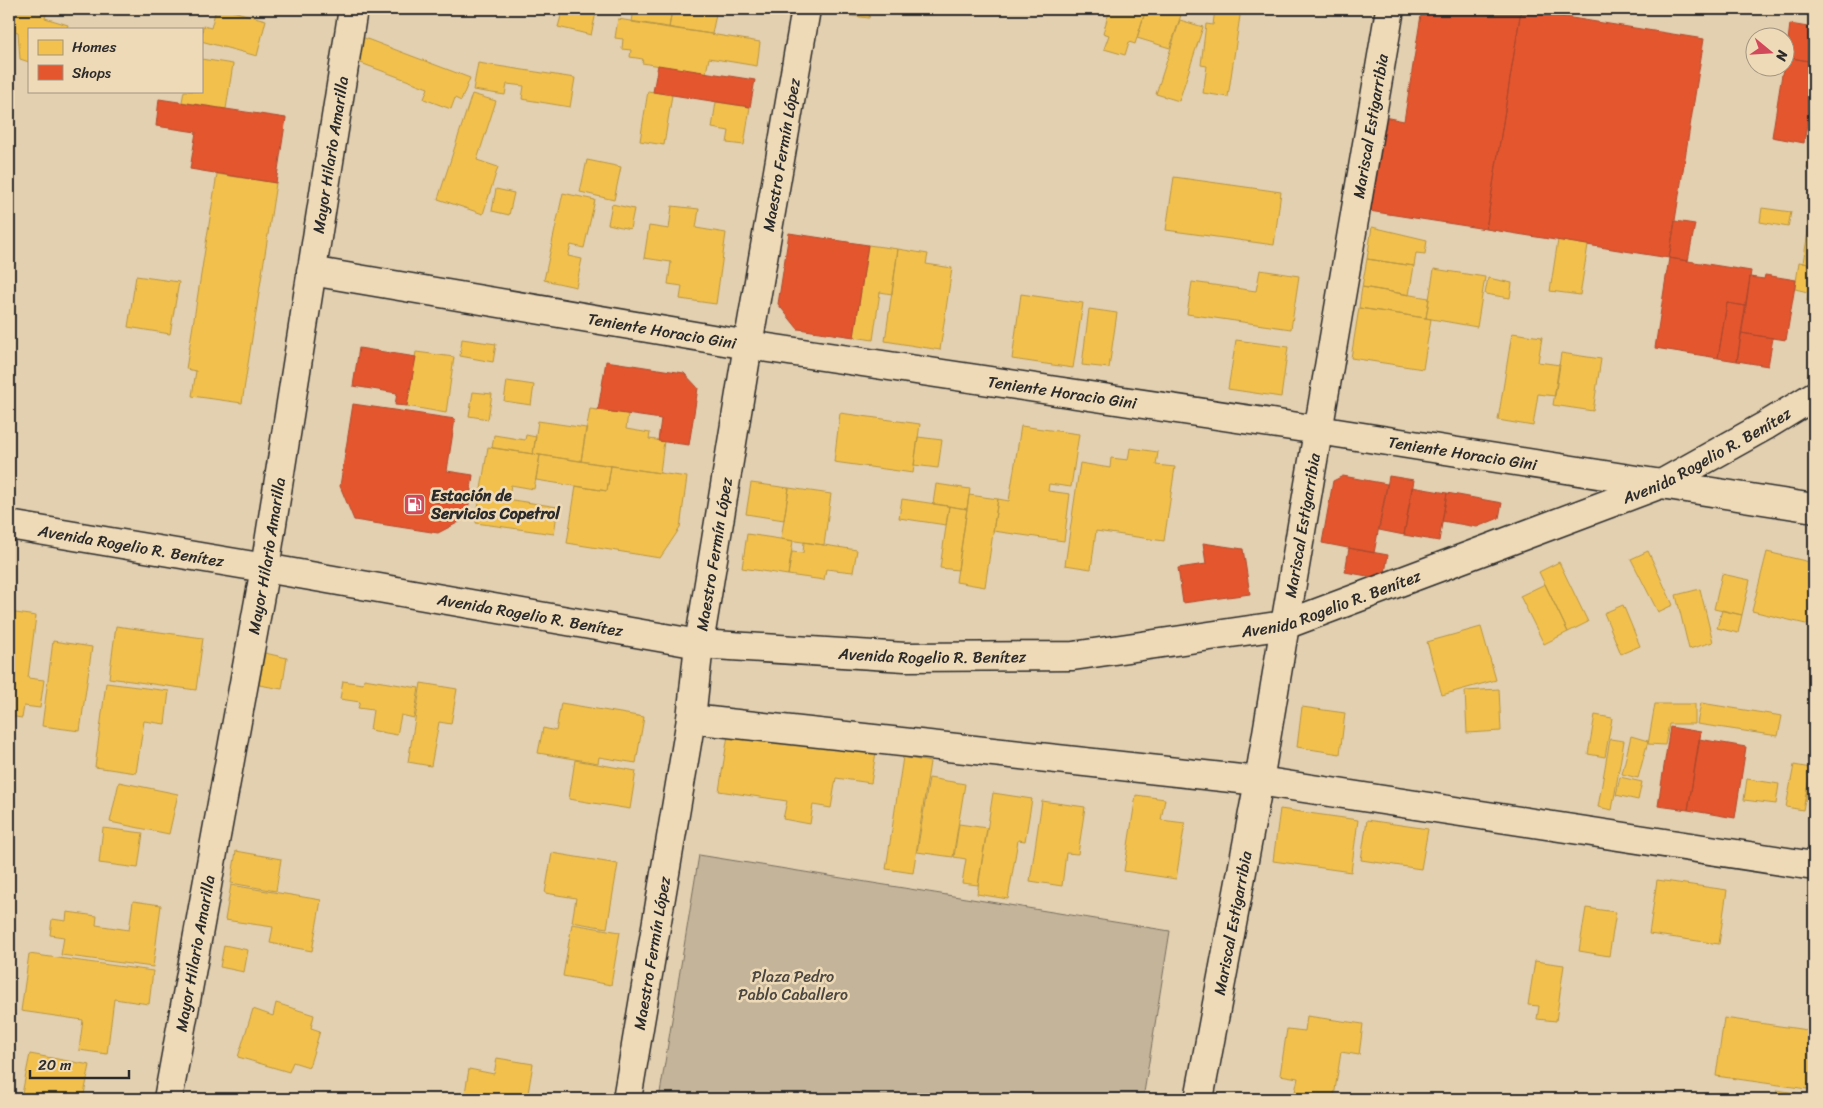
<svg xmlns="http://www.w3.org/2000/svg" width="1823" height="1108" font-family="Sriracha,sans-serif">
<rect width="100%" height="100%" fill="#e3d0b0"/>
<filter id="ink" filterUnits="userSpaceOnUse"><feTurbulence type="fractalNoise" baseFrequency=".02" numOctaves="2"/><feDisplacementMap in="SourceGraphic" scale="10" xChannelSelector="R" yChannelSelector="G"/><feConvolveMatrix kernelMatrix="1 2 1 2 8 2 1 2 1" color-interpolation-filters="sRGB"/></filter>
<g filter="url(#ink)">
<path fill="#c4b499" stroke="#787062" d="M699 855 1170 931 1143 1099H659Z"/>
<path fill="#f2c14e" stroke="#b69444" d="M9 9H48L45 18 68 25 67 29H29V62L20 59 18 32 9 30Z
M216 9H225L266 20 257 56 201 41 203 26 211 28Z
M563 9H581L596 13 591 35 558 27Z
M634 9H672L669 28 632 22Z
M672 9H717L712 34 669 28Z
M828 9H871L869 18 827 13Z
M1110 9H1146L1135 44 1129 42 1125 55 1104 49 1109 35 1103 33Z
M1146 9H1183L1170 48 1137 38Z
M1215 9H1241L1228 97 1203 93 1207 66 1201 65 1206 24 1213 25Z
M618 19 760 42 757 66 709 58 706 73 642 63 643 59 630 57 631 50 622 49 623 39 615 38Z
M1180 20 1203 27 1179 101 1156 94Z
M359 36 470 78 461 101 455 98 451 109 424 99 428 88 350 59Z
M201 59 233 64 226 109 182 102 184 91H201Z
M478 63 575 78 570 107 522 99 524 86 507 84 505 95 473 90Z
M648 91 672 95 664 145 640 141Z
M472 94 496 101 477 160 498 167 483 214 438 199Z
M716 102 750 107 744 145 727 143 729 131 712 128Z
M1810 152H1814V169L1807 168Z
M587 160 621 167 614 200 580 192Z
M217 174 276 183 242 403 192 396 196 371 186 369Z
M1174 177 1281 192 1274 245 1166 230Z
M496 189 514 193 509 215 492 211Z
M563 193 595 200 584 248 571 245 568 256 582 259 576 287 544 280Z
M612 204 634 209 630 229 608 224Z
M672 206 699 209 696 228 726 233 716 304 680 299 682 286 668 284 671 262 644 258 649 226 669 229Z
M1762 208 1791 212 1788 227 1760 222Z
M1809 226 1814 227V265L1803 263Z
M1372 227 1427 240 1425 254 1416 253 1414 266 1367 259Z
M1558 240 1588 245 1580 295 1550 291Z
M868 245 898 249 892 294 880 292 873 340 854 337Z
M898 249 928 254 926 264 952 268 940 350 885 341Z
M1367 259 1414 266 1409 295 1362 287Z
M1799 262 1814 265V302L1807 301 1808 292 1795 289Z
M1434 269 1485 277 1477 327 1426 318Z
M1260 270 1299 276 1291 329 1187 314 1192 282 1256 291Z
M136 276 179 282 170 334 128 327Z
M1488 278 1512 283 1510 298 1485 294Z
M1362 287 1429 298 1426 318 1359 308Z
M1021 294 1083 303 1073 368 1012 359Z
M1359 308 1431 319 1423 369 1351 358Z
M1089 309 1117 313 1109 368 1082 365Z
M1512 333 1542 337 1538 362 1560 365 1555 396 1538 394 1533 426 1498 420Z
M462 339 496 344 493 362 460 356Z
M1236 340 1288 347 1281 397 1228 389Z
M416 352 454 357 446 413 407 406Z
M1561 353 1601 359 1593 411 1553 405Z
M507 381 534 385 531 405 504 401Z
M473 392 492 394 488 419 469 416Z
M590 409 628 414 626 429 650 433 649 439 664 441 660 473 581 461Z
M840 413 920 424 913 473 834 462Z
M538 421 586 428 581 461 533 454Z
M1021 426 1079 434 1071 487 1049 484 1048 491 1070 494 1064 541 993 531 998 499 1009 501Z
M494 435 525 440 526 435 536 437 533 454 492 448Z
M918 437 942 440 938 468 914 465Z
M488 447 540 455 534 489 511 485 508 500 480 495Z
M1130 448 1158 452 1156 465 1175 467 1164 541 1096 531 1091 569 1065 565 1080 463 1110 468 1111 458 1128 460Z
M540 455 611 466 607 491 536 480Z
M611 466 687 477 680 528 660 558 567 543 576 486 607 491Z
M751 483 789 488 784 520 746 514Z
M936 484 970 489 967 509 933 504Z
M789 488 831 494 824 545 781 539Z
M480 495 558 507 554 534 476 523Z
M969 495 998 499 985 587 956 582Z
M902 499 949 506 946 525 899 518Z
M949 506 967 509 958 570 940 568Z
M747 534 793 541 788 575 742 568Z
M804 542 857 550 853 572 826 569 824 580 788 575 792 552 803 553Z
M1648 551 1673 605 1658 612 1631 559Z
M1767 552 1814 563V626L1752 611Z
M1559 562 1588 622 1568 632 1539 572Z
M1722 574 1750 580 1742 615 1714 609Z
M1545 584 1568 632 1544 644 1520 596Z
M1700 589 1713 642 1689 649 1676 595Z
M1623 605 1640 646 1621 654 1604 613Z
M1722 610 1742 615 1738 633 1717 628Z
M9 612 36 616 28 678 44 680 40 708 24 706 22 718 9 716Z
M116 626 203 638 196 690 109 678Z
M1481 627 1496 680 1442 695 1427 642Z
M53 641 92 647 80 731 42 726Z
M265 653 287 658 282 689 259 685Z
M364 679 419 688 414 718 401 715 397 735 370 730 373 710 358 708 360 702 340 699 343 681 363 684Z
M106 683 169 691 165 724 144 721 136 773 95 767Z
M421 683 457 689 451 724 439 722 431 766 408 762Z
M1499 689 1501 731 1467 733 1465 691Z
M561 703 644 717 636 763 599 757 598 763 538 753 543 728 556 731Z
M1701 703 1782 716 1778 736 1697 724Z
M1655 704H1695V724H1669L1665 745 1648 744Z
M1302 707 1345 713 1340 754 1297 747Z
M1595 715 1612 718 1605 757 1588 754Z
M729 729 876 752 871 783 836 778 831 808 813 805 810 824 783 819 787 801 719 791Z
M1631 736 1648 741 1638 778 1622 774Z
M1610 739 1624 741 1612 810 1598 807Z
M903 757 930 762 913 873 886 869Z
M575 760 636 771 630 809 569 799Z
M1794 765 1811 768 1803 810 1786 807Z
M1811 768 1814 769V802L1805 800Z
M1620 777 1642 782 1638 800 1616 795Z
M929 778 965 784 953 857 917 852Z
M1747 779 1779 784 1776 804 1744 800Z
M119 782 178 794 169 834 110 822Z
M993 793 1032 799 1025 841 1018 840 1008 899 977 894Z
M1136 795 1165 799 1161 820 1185 823 1176 879 1124 871Z
M1042 801 1085 807 1078 854 1066 853 1062 886 1030 881Z
M1280 809 1358 820 1351 872 1273 861Z
M1367 820 1428 829 1421 869 1361 860Z
M959 824 987 828 978 885 962 883 966 859 954 857Z
M103 828 143 833 138 868 99 863Z
M236 851 281 859 276 891 231 883Z
M552 853 618 864 607 928 572 922 576 898 545 893Z
M1657 880 1727 890 1719 944 1649 934Z
M231 885 321 900 312 951 270 943 273 927 225 920Z
M133 901 161 905 153 967 61 955 64 937 50 935 52 919 66 921 67 912 97 916 96 925 129 930Z
M1586 908 1616 912 1609 956 1579 951Z
M572 924 620 932 611 985 563 976Z
M224 945 248 950 244 972 220 967Z
M29 954 153 971 149 1004 114 999 107 1054 79 1050 83 1020 21 1011Z
M1535 961 1564 965 1556 1021 1537 1019 1539 1006 1528 1005Z
M276 1003 314 1015 311 1028 320 1031 309 1067 293 1062 289 1072 238 1057 253 1009 273 1016Z
M1307 1016 1363 1024 1359 1055 1341 1052 1334 1097 1295 1092 1298 1078 1280 1075 1287 1029 1305 1031Z
M1724 1018 1814 1031V1090L1716 1076Z
M30 1054 90 1065 83 1099H21Z
M497 1058 533 1064 527 1099H464L469 1069 494 1074Z
M1777 1090 1814 1096V1099H1776Z"/>
<path fill="#e4572e" stroke="#ac4a2d" d="M1422 9H1510L1521 10 1486 229 1369 211 1384 117 1404 121Z
M1521 10 1704 39 1669 258 1486 229Z
M1790 24 1814 28V62L1786 57Z
M1786 57 1814 62V79L1804 143 1772 137 1783 68H1786Z
M658 65 755 80 750 107 653 92Z
M159 99 286 118 276 183 190 169 196 132 156 126Z
M1675 221 1695 224 1688 261 1669 258Z
M789 233 868 245 854 337 798 329 778 304Z
M1669 258 1751 271 1746 306 1727 303 1718 358 1655 348Z
M1765 275 1796 280 1786 340 1741 333 1750 277 1764 279Z
M1727 303 1746 306 1737 361 1718 358Z
M1741 333 1773 338 1768 366 1737 361Z
M359 348 416 357 407 406 395 405 397 393 353 386Z
M606 361 684 373 698 388 689 445 658 441 661 419 598 410Z
M353 404 455 419 447 471 473 475 467 518 438 533 354 520 340 486Z
M1343 476 1387 484 1374 553 1322 543 1333 481Z
M1389 476 1414 480 1404 535 1379 530Z
M1412 487 1447 493 1439 541 1404 535Z
M1447 493 1502 503 1499 518 1477 527 1442 521Z
M1203 543 1243 549 1250 594 1183 603 1178 568 1206 564Z
M1349 548 1388 555 1384 579 1345 572Z
M1670 727 1701 732 1688 810 1658 806Z
M1699 739 1746 747 1735 818 1688 810Z"/>
<g fill="none" stroke-linecap="round" stroke-linejoin="round">
<defs>
<g id="minor">
<path id="s1" d="M311 271 748 345 1318 430 1814 508"/>
<path d="M691 719 1259 781 1814 866"/>
<path id="s2" d="M168 1099 265 568 353 9"/>
<path id="s3" d="M627 1099 691 719 699 644"/>
<path id="s4" d="M1199 1099 1259 781 1285 625"/>
</g>
<g id="tertiary">
<path id="s5" d="M1285 625 1390 9"/>
<path id="s6" d="M699 644 748 345 806 9"/>
</g>
<g id="primary">
<path id="s7" d="M9 525 265 568 699 644 905 657 1073 656 1285 625 1661 484 1765 426 1814 396"/>
</g>
</defs>
<use href="#minor" stroke="#2b2b2b" stroke-width="31"/>
<use href="#tertiary" stroke="#2b2b2b" stroke-width="31"/>
<use href="#primary" stroke="#2b2b2b" stroke-width="31"/>
<use href="#minor" stroke="#efdab8" stroke-width="28"/>
<use href="#tertiary" stroke="#efdab8" stroke-width="28"/>
<use href="#primary" stroke="#efdab8" stroke-width="28"/>
</g>
</g>
<defs>
<symbol id="fuel-square" viewBox="-11 -11 22 22"><rect x="-9" y="-9" width="18" height="18" rx="4" fill="#d1495b" stroke="#efdab8"/><path d="M-5.5-6h7V0h2V4h1.3V-2.5L3-4.5l.8-.8L6-3V5H2.5V1h-1V6h-7ZM-4.2-4.7v3.2H.2V-4.7Z" fill="#fff"/></symbol>
</defs>
<g fill-rule="evenodd">
<use href="#fuel-square" x="402" y="492" width="25" height="25"/>
</g>
<g text-anchor="middle" dominant-baseline="central" stroke-width="5" stroke-linejoin="round" paint-order="stroke">
<g font-size="16" fill="#2b2b2b" stroke="#efdab8">
<text stroke="none"><textPath href="#s5" startOffset="506">Mariscal Estigarribia</textPath></text>
<text stroke="none"><textPath href="#s6" startOffset="496">Maestro Fermín López</textPath></text>
<text stroke="none"><textPath href="#s2" startOffset="958">Mayor Hilario Amarilla</textPath></text>
<text stroke="none"><textPath href="#s1" startOffset="356">Teniente Horacio Gini</textPath></text>
<text stroke="none"><textPath href="#s1" startOffset="761">Teniente Horacio Gini</textPath></text>
<text stroke="none"><textPath href="#s1" startOffset="1166">Teniente Horacio Gini</textPath></text>
<text stroke="none"><textPath href="#s7" startOffset="1744">Avenida Rogelio R. Benítez</textPath></text>
<text stroke="none"><textPath href="#s5" startOffset="101">Mariscal Estigarribia</textPath></text>
<text stroke="none"><textPath href="#s7" startOffset="124">Avenida Rogelio R. Benítez</textPath></text>
<text stroke="none"><textPath href="#s6" startOffset="91">Maestro Fermín López</textPath></text>
<text stroke="none"><textPath href="#s2" startOffset="552">Mayor Hilario Amarilla</textPath></text>
<text stroke="none"><textPath href="#s7" startOffset="1339">Avenida Rogelio R. Benítez</textPath></text>
<text stroke="none"><textPath href="#s7" startOffset="529">Avenida Rogelio R. Benítez</textPath></text>
<text stroke="none"><textPath href="#s7" startOffset="934">Avenida Rogelio R. Benítez</textPath></text>
<text stroke="none"><textPath href="#s4" startOffset="179">Mariscal Estigarribia</textPath></text>
<text stroke="none"><textPath href="#s2" startOffset="148">Mayor Hilario Amarilla</textPath></text>
<text stroke="none"><textPath href="#s3" startOffset="148">Maestro Fermín López</textPath></text>
</g>
<g font-size="16" font-weight="bold" fill="#2b2b2b" stroke="#efdab8" text-anchor="start">
<text x="431" y="495">Estación de<tspan x="431" dy="18">Servicios Copetrol</tspan></text>
</g>
<g font-size="16" fill="#4a4641" stroke="#efdab8">
<text x="793" y="976">Plaza Pedro<tspan x="793" dy="18">Pablo Caballero</tspan></text>
</g>
</g>
<rect width="1823" height="1108" fill="none" stroke="#efdab8" stroke-width="30"/>
<rect x="15" y="15" width="1793" height="1078" fill="none" stroke="#2b2b2b" stroke-width="2" filter="url(#ink)"/>
<rect x="28" y="28" width="175" height="65" fill="#efdab8" stroke="#a19480"/>
<rect x="38" y="40" width="25" height="15" fill="#f2c14e" stroke="#a19480"/>
<text x="72" y="52" font-size="15" fill="#2b2b2b">Homes</text>
<rect x="38" y="65" width="25" height="15" fill="#e4572e" stroke="#a19480"/>
<text x="72" y="78" font-size="15" fill="#2b2b2b">Shops</text>
<g transform="translate(1770 52) rotate(108)"><circle r="24" fill="#efdab8" stroke="#a19480"/>
<path d="M0-4L9 19L0 12L-9 19Z" fill="#d1495b"/>
<text y="-8" font-size="14" font-weight="bold" text-anchor="middle" fill="#2b2b2b">N</text>
</g>
<path d="M30 1070v8h99v-8" fill="none" stroke="#2b2b2b" stroke-width="2.5"/>
<text x="38" y="1070" font-size="15" fill="#2b2b2b" stroke="#efdab8" stroke-width="4" paint-order="stroke">20 m</text>
</svg>
